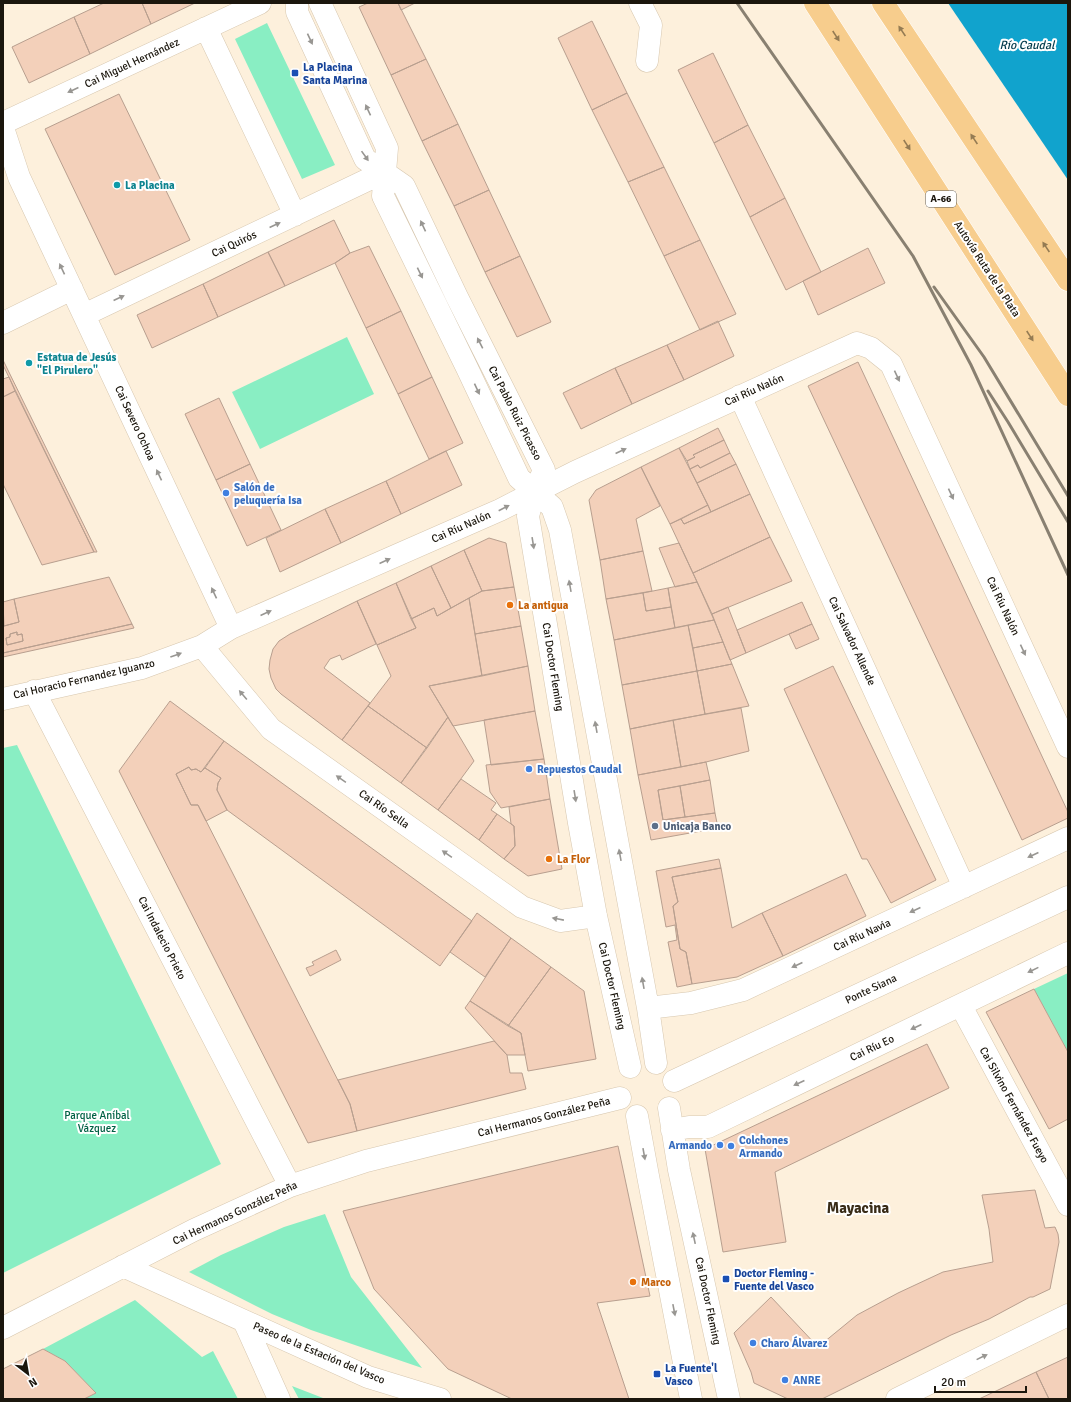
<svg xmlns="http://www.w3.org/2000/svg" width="1071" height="1402" font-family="Signika,sans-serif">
<rect width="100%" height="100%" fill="#fdf0dc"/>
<path fill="#89eec3" d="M267 23 335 165 302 179 235 39Z
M347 337 374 394 260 449 232 392Z
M17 745 221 1164 3 1273V748Z
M1068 973V1052L1034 989Z
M325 1214 351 1277 422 1368 311 1330 272 1314 189 1272 221 1255 284 1227Z
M135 1300 202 1357 213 1351 238 1399H84L96 1393 65 1361 43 1349Z
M292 1386 323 1398 324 1399H299Z"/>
<path fill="#11a3cd" d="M948 3H1068V180Z"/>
<path fill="#f3d0ba" stroke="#b89f8f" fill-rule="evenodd" d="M104 3H142L151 24 90 54 74 17Z
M142 3H195L151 24Z
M368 3H398L426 59 391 75 359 7Z
M398 3H415L401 10Z
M74 17 90 54 29 83 12 47Z
M592 21 627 93 592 110 558 38Z
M713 53 748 125 714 143 678 70Z
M426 59 458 124 422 141 391 75Z
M627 93 664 167 628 182 592 110Z
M119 94 190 240 115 275 45 129Z
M458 124 489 190 454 206 422 141Z
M748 125 785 198 750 217 714 143Z
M664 167 700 240 664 256 628 182Z
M489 190 520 256 485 272 454 206Z
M785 198 821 272 786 290 750 217Z
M334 220 350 253 335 263 285 286 268 252Z
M700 240 736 314 700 330 664 256Z
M369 246 401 311 366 328 335 263 350 253Z
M868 248 885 283 818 315 803 281Z
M268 252 285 286 218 317 203 284Z
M520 256 551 322 517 337 485 272Z
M203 284 218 317 152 348 137 315Z
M401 311 432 377 398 394 366 328Z
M718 321 734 356 684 380 667 345Z
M667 345 684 380 632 404 615 368Z
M3 360 97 552H94L3 365Z
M858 362 1068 812V818L1022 840 808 386Z
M615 368 632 404 581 429 563 393Z
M9 377 15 391 3 397V379Z
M432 377 463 443 429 459 398 394Z
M15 391 94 552 42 565 3 484V397Z
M219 398 250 464 216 480 185 414Z
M718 428 724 440 693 455 695 457 687 461 679 448Z
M724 440 730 453 700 468 698 465 690 469 687 461 695 457 693 455Z
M679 448 708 505 670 524 641 467Z
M446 451 462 485 401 514 386 481Z
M730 453 736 464 697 483 690 469 698 465 700 468Z
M250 464 281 530 247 546 216 480Z
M736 464 750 494 711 512 697 483Z
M641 467 660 506 636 519 643 551 600 560 589 500 596 490Z
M386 481 401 514 341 543 325 509Z
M750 494 770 537 693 573 670 524 681 519 684 524Z
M708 505 711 512 684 524 681 519Z
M325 509 341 543 280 572 266 538Z
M770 537 792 581 712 614 693 573Z
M489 538 506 543 514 587 482 591 464 550Z
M679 543 697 582 675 587 659 548Z
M464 550 482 591 451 608 431 566Z
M643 551 652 591 606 599 600 560Z
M431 566 451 608 437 616 434 608 411 619 396 583Z
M109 577 132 624 3 653V624L4 626 19 622 14 599ZM17 632V635L22 634 23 641 7 645 6 638 10 637V634Z
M697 582 714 620 675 628 668 588Z
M396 583 416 628 377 645 357 601Z
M514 587 521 626 475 634 469 598 482 591Z
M668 588 671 607 646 611 643 593Z
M643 593 646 611 671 607 675 628 614 640 606 599Z
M469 598 482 676 429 686 448 717 427 748 368 706 391 676 377 645 416 628 411 619 434 608 437 616Z
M14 599 19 622 4 626 3 602Z
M357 601 376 644 342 660 340 655 330 659 324 668 370 703 342 740 281 694 276 689 271 678 269 669 270 660 273 649 279 641 290 634Z
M802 602 812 624 746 653 737 630Z
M728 607 746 653 730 660 712 614Z
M714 620 723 642 693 648 688 625Z
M132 624 134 628 3 657V653Z
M812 624 819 639 796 649 789 634Z
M688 625 697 671 622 685 614 640Z
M521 626 528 666 482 676 475 634Z
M17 632V635L22 634 23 641 7 645 6 638 10 637V634Z
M723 642 732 664 697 671 693 648Z
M732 664 749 706 705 714 697 671Z
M528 666 535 711 453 726 429 686Z
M833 666 936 880 891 903 867 859H862L784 689Z
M697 671 705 714 630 729 622 685Z
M170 701 224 741 201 772 196 769 191 770 189 767 176 774 191 805H198L350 1104 357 1131 308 1143 119 771Z
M368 706 427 748 401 783 342 740Z
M741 708 749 751 706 762 681 767 673 720Z
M535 711 544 759 491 765 484 720Z
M448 717 474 761 438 810 401 783Z
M673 720 681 767 638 775 630 729Z
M224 741 472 921 440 966 227 810 217 790 218 783 221 778 205 768Z
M544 759 550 799 501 808 490 792 486 765Z
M706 762 710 780 658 790 663 820 715 813 718 828 651 840 638 775Z
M189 767 191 770 196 769 201 772 205 768 221 778 218 783 217 790 227 810 206 821 198 805H191L176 774Z
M461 779 496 803 491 810 497 814 479 840 438 810Z
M710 780 715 813 685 817 680 786Z
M680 786 685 817 663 820 658 790Z
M550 799 562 869 528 876 504 859 515 846 514 826 511 824 509 807Z
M497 814 514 826 515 846 504 859 479 840Z
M719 859 721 868 672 877 678 902 673 906 680 949 686 952 692 984 677 987 668 942 677 940 675 925 666 927 656 871Z
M721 868 732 928 762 913 783 956 737 977 692 984 686 952 680 949 673 906 678 902 672 877Z
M846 874 866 916 783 956 762 913Z
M477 913 511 938 485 977 450 952Z
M511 938 551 967 508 1026 470 1001Z
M336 950 341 960 310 976 306 968 314 965 312 962Z
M551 967 584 991 596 1059 528 1071 521 1033 508 1026Z
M1034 989 1068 1052V1119L1049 1129 986 1012Z
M470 1001 521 1033 525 1055H507L465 1008Z
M494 1041 507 1055 510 1073H522L526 1089 357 1131 350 1104 338 1080Z
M927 1044 949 1088 775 1172 786 1242 723 1252 705 1149Z
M618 1146 650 1296 597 1303 629 1399H512L448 1369 374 1289 343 1211Z
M1035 1190 1045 1228 1055 1227 1058 1234 1059 1242 1050 1289 1033 1297H1030L989 1319 951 1335 822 1399H788L754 1383 751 1372 734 1333 771 1297 818 1347 857 1315 898 1293 943 1272 993 1262 989 1229 982 1195Z
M43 1349 65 1361 96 1393 84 1399H3V1369Z
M1068 1357V1399H1049L1036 1372Z
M1036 1372 1049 1399H979L996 1391Z"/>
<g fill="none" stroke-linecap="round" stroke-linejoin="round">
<defs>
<path id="street" d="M297 3V12L365 159 404 186 457 297 544 470 535 491 528 516 579 823 596 916 630 1067
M320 3 387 148 383 196 467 368 519 478 552 507 560 530 648 1008 656 1063
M640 3 651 25 647 61
M206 28 295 215
M3 123 260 3
M3 128 19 177 231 628
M84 315 384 172
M3 323 72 289
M740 396 964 887
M202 646 271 729 522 907 560 921 596 916
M34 691 290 1186
M3 699 142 668 202 646 231 628 500 510 575 472 857 343 871 348 891 364 1068 747
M961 1006 1068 1205
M648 1008 691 1003 743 990 1068 838
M674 1081 1068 897
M669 1108 679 1170 729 1399
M637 1116 648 1176 691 1399
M672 1130 689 1127H708L1068 953
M123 1266 368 1377 440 1399
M244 1321 279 1399
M3 1328 194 1230 290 1186 366 1161 620 1098
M897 1399 1068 1315"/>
<path id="highway" d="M815 3 1068 395
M883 3 1068 280"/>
</defs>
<use href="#street" stroke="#d7c7af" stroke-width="23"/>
<use href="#highway" stroke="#fff" stroke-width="23"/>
<use href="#street" stroke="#fff" stroke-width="22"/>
<use href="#highway" stroke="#f7cd8d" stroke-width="22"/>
<path stroke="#898071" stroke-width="3" d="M737 3 913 256 971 365 1068 575
M934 287 984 357 1068 496
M988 391 1008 422 1068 522"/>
</g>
<defs><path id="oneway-solid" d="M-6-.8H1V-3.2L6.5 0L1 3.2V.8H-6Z"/></defs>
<g fill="#947b53">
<use href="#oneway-solid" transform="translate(902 31) rotate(-124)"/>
<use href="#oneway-solid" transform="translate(836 36) rotate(57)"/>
<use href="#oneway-solid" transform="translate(974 139) rotate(-124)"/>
<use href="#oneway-solid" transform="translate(907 145) rotate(57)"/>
<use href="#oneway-solid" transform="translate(1046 247) rotate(-124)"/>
<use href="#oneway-solid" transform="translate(1030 336) rotate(57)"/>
</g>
<g fill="#989692">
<use href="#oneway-solid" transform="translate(310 39) rotate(65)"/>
<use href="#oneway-solid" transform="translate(73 90) rotate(155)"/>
<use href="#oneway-solid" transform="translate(368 110) rotate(-115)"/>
<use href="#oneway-solid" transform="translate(365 156) rotate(55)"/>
<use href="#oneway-solid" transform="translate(275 225) rotate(-25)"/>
<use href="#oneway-solid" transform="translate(423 226) rotate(-115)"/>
<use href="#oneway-solid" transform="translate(62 269) rotate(-115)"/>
<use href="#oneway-solid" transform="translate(420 273) rotate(64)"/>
<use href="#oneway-solid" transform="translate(119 298) rotate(-25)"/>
<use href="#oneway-solid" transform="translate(480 343) rotate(-117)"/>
<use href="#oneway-solid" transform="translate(897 376) rotate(65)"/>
<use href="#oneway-solid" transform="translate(477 389) rotate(65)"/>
<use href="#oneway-solid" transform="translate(621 451) rotate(-25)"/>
<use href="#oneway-solid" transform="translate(159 475) rotate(-115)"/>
<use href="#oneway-solid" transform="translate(951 494) rotate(65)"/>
<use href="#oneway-solid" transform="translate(504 508) rotate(-27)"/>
<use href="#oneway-solid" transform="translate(533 543) rotate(81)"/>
<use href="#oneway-solid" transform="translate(385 561) rotate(-24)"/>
<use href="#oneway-solid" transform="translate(570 586) rotate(-100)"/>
<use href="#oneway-solid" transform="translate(214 593) rotate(-115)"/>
<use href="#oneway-solid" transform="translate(266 613) rotate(-24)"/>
<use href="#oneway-solid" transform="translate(1023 650) rotate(65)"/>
<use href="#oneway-solid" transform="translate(176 655) rotate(-20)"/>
<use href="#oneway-solid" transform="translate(243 695) rotate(-130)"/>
<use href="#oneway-solid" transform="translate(596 727) rotate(-100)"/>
<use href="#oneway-solid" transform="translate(341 779) rotate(-145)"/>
<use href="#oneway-solid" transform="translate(575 796) rotate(81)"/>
<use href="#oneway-solid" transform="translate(447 854) rotate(-145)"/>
<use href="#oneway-solid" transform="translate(620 855) rotate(-100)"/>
<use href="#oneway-solid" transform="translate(1033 855) rotate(155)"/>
<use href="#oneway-solid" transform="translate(915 910) rotate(155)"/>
<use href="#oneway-solid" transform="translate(558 919) rotate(-169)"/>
<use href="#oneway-solid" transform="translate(797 965) rotate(155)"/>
<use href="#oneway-solid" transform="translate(1033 970) rotate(154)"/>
<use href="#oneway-solid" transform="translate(643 983) rotate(-100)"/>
<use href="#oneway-solid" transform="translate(916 1027) rotate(155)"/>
<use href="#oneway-solid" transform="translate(799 1083) rotate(155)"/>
<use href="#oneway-solid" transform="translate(644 1154) rotate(80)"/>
<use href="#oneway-solid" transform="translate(694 1238) rotate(-102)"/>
<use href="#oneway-solid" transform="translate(674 1310) rotate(79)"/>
<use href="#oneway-solid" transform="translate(982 1357) rotate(-26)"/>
</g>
<g fill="#1a4fb4" stroke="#fff" stroke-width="1.5">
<rect x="291" y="69" width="8" height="8" rx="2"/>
<rect x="722" y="1275" width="8" height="8" rx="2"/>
<rect x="653" y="1370" width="8" height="8" rx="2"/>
</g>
<g fill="#0f9aa8" stroke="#fff" stroke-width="1.5">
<circle cx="117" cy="185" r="4"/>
<circle cx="29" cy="363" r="4"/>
</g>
<g fill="#3f7fe0" stroke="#fff" stroke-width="1.5">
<circle cx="226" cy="493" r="4"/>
<circle cx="529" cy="769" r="4"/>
<circle cx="720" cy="1145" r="4"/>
<circle cx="731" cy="1146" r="4"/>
<circle cx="753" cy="1343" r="4"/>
<circle cx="785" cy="1380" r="4"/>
</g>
<g fill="#e8710a" stroke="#fff" stroke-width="1.5">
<circle cx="510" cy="605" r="4"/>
<circle cx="549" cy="859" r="4"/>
<circle cx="633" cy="1282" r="4"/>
</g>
<circle fill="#5c6f8a" stroke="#fff" stroke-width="1.5" cx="655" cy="826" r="4"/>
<g text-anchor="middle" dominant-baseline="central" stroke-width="4" stroke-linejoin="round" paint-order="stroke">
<rect fill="#fff" stroke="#5f5c56" stroke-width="1" x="926" y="191" width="30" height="16" rx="3"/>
<g font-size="10" font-weight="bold" fill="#1b160d">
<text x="941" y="199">A-66</text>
</g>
<g font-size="11" fill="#1b160d" stroke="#fff">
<text transform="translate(132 63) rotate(-25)">Cai Miguel Hernández</text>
<text transform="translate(234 244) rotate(-25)">Cai Quirós</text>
<text transform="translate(987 269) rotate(57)">Autovía Ruta de la Plata</text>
<text transform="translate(754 390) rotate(-24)">Cai Ríu Nalón</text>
<text transform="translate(515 413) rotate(63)">Cai Pablo Ruiz Picasso</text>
<text transform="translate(135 423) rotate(65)">Cai Severo Ochoa</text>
<text transform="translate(461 527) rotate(-24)">Cai Ríu Nalón</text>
<text transform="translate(1003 606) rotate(65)">Cai Ríu Nalón</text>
<text transform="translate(852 641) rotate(65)">Cai Salvador Allende</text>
<text transform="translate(553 667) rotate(81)">Cai Doctor Fleming</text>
<text transform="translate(84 679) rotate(-13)">Cai Horacio Fernandez Iguanzo</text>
<text transform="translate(384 809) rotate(35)">Cai Río Sella</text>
<text transform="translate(862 935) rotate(-25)">Cai Ríu Navia</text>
<text transform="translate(162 938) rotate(63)">Cai Indalecio Prieto</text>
<text transform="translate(612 986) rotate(77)">Cai Doctor Fleming</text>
<text transform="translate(871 989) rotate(-25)">Ponte Siana</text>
<text transform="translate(872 1048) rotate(-25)">Cai Ríu Eo</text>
<text transform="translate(1014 1105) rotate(61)">Cai Silvino Fernández Fueyo</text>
<text transform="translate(544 1117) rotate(-14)">Cai Hermanos González Peña</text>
<text transform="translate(235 1213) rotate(-25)">Cai Hermanos González Peña</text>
<text transform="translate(708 1301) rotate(78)">Cai Doctor Fleming</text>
<text transform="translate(319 1353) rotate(23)">Paseo de la Estación del Vasco</text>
</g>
<g font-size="11" font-weight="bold" fill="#164399" stroke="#fff" text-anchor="start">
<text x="303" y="67">La Placina<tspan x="303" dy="13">Santa Marina</tspan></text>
<text x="734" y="1273">Doctor Fleming -<tspan x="734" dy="13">Fuente del Vasco</tspan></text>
<text x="665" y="1368">La Fuente'l<tspan x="665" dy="13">Vasco</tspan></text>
</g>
<g font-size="11" font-weight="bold" fill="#0d838f" stroke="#fff" text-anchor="start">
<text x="125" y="185">La Placina</text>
<text x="37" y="357">Estatua de Jesús<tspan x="37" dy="13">"El Pirulero"</tspan></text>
</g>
<g font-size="11" font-weight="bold" fill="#366cbe" stroke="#fff" text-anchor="start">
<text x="234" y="487">Salón de<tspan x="234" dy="13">peluquería Isa</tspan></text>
<text x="537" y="769">Repuestos Caudal</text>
<text x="739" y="1140">Colchones<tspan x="739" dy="13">Armando</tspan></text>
<text x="712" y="1145" text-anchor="end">Armando</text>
<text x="761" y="1343">Charo Álvarez</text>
<text x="793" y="1380">ANRE</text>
</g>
<g font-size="11" font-weight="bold" fill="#c56008" stroke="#fff" text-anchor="start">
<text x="518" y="605">La antigua</text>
<text x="557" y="859">La Flor</text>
<text x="641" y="1282">Marco</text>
</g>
<g font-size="11" font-weight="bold" fill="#4e5e75" stroke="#fff" text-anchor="start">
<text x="663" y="826">Unicaja Banco</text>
</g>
<g font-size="11" fill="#006144" stroke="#fff">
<text x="97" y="1115">Parque Aníbal<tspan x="97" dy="13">Vázquez</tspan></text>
</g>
<g font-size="12" font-style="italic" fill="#00394a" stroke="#fff">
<text x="1027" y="45">Río Caudal</text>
</g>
<g font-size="15" font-weight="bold" fill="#392c18" stroke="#fff">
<text x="858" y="1208">Mayacina</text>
</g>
</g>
<rect width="1071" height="1402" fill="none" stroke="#1b160d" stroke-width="8"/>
<g transform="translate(28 1374) rotate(149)" stroke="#ffffff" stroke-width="3" paint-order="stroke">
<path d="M0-3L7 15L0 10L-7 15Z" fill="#1b160d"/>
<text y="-6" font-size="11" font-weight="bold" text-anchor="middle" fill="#1b160d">N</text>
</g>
<path d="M935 1386v6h91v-6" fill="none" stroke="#1b160d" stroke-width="2"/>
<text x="941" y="1386" font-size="12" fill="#1b160d" stroke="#ffffff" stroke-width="3" paint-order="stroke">20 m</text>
</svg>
